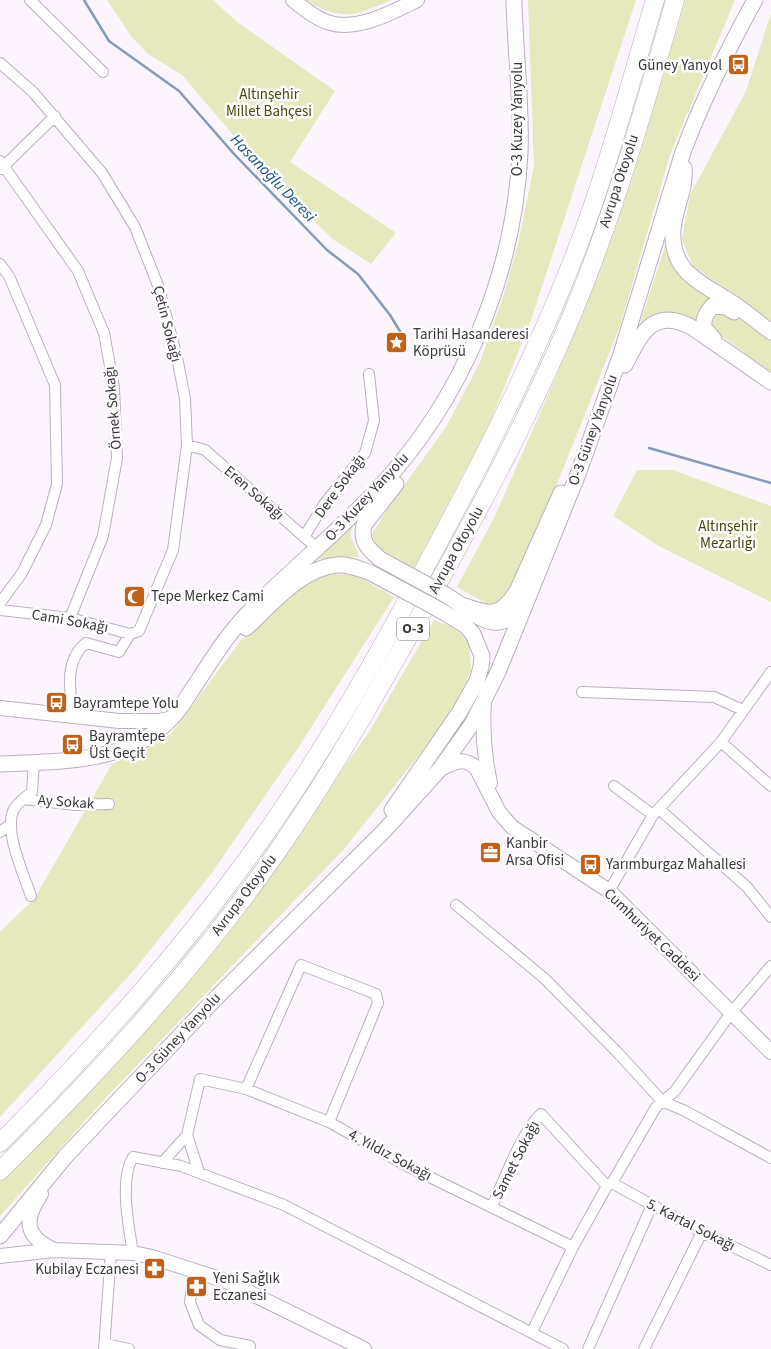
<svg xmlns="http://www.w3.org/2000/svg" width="771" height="1349" font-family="'Source Sans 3',sans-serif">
<rect width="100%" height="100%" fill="#fcf5fe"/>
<path fill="#e6e9bd" d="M107 0H213L236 21 335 91 290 162 396 233 371 264 334 240 274 183 182 75 148 54 131 36Z
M306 0H391C387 2 358 14 355 14 338 16 319 9 306 0Z
M528 0H636L532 317 489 426 414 568 376 547 372 534 388 508 446 427 480 362 503 297 518 244 534 166Z
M682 0H735L670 155 620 326 559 479 503 603 487 604 457 587 495 516 554 381 617 217Z
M771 13V321L693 266 682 240 690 195 746 91Z
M666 243C674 278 684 282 713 299L700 326C674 309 664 305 639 327Z
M718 313 733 314 771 341V372L712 329V320Z
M637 470H673L771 506V602L659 546 613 516Z
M355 521 350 534 359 557 319 559Z
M325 574 356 575 394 597 298 748 211 874 135 969 0 1117V932L34 899 112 764 170 735 248 631 296 591Z
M434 620 455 628 469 643 471 670 451 715 344 849 101 1103 0 1216V1181L99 1081 184 986 250 899 369 732Z"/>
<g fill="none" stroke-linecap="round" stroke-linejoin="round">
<path stroke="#829cba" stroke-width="2.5" d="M84 0 109 41 179 91 234 154 327 250 358 274 390 315 401 333
M649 448 771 483"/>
<defs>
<path id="street" d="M30 0 103 72
M0 63 33 92 102 173 135 227 159 288 178 362 185 399 187 445 173 550 139 631 130 634 70 618 0 610
M0 161 78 271 104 333 114 388 117 458 103 536 70 618
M1 169 55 116
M0 264 9 276 55 385 57 484 46 525 22 573 0 603
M187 445 205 450 318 549
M304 537 325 503 365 453 374 421 369 374
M582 692 714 697 743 710
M73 716C70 692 64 660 86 643L119 652 130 634
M721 742 771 786
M614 786 653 815
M23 799 76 805 109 804
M659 809 747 887 771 917
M0 832 11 824
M609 891 653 815 721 742 771 672
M31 896C24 875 3 830 14 809 18 802 26 797 32 792L34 762
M456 905 544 978 618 1053 662 1101 685 1111 771 1158
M246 1089 301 965 376 994 378 1003 329 1122
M162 1163 187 1135
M199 1172 187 1135 200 1079 246 1089 329 1122 409 1167 573 1247
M612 1183 702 1232 771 1265
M492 1206C503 1183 523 1129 541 1114L607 1186
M133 1253C129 1228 119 1180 133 1157L181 1166 284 1205 563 1349
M194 1270 190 1302 199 1325 220 1340 250 1346 248 1349
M532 1332 573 1247 607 1186 612 1183 656 1107 675 1091 731 1013 771 966
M105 1344 129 1349
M104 1349 111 1252
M588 1349 652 1205
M644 1349 702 1232"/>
<path id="secondary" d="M293 0C303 8 318 20 330 23 358 31 393 12 417 0
M484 701C482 729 484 755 490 783
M0 708 119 721H159L170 719
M440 769C454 762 464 756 477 769L499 812 512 827 609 891 771 1052
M41 1194C24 1220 24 1236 54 1250
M0 1256 54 1250 133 1253 152 1257 226 1281 364 1349"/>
<path id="primary" d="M684 168C686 189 675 208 673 229 670 274 703 283 734 304 747 313 759 323 771 332
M714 339 704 328C703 318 706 314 712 306L726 307 734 312
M625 365C641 333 654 306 693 328L771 382
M380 559C368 549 360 541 364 525L396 484
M446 595C473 611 500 644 521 601
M465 606C492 616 501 616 517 591L561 493
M246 628C271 605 301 568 337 565 349 564 360 569 371 573
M0 764C64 761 142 764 182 705 204 673 223 638 251 610 292 569 337 533 377 490 462 400 514 277 520 153 522 102 515 51 514 0
M392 810 459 713 477 681 481 667 482 656 473 634 465 625 438 609
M0 1236 65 1157 113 1106 217 997 384 831 440 769 472 724 498 672 578 474 621 354 683 152C703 99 728 49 755 0"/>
<path id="highway" d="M0 1143C102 1041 200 931 281 811 341 723 393 628 443 534 493 441 539 348 577 249 608 168 630 83 655 0
M0 1171C100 1071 198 966 279 849 335 768 383 682 431 596 489 492 545 387 588 275 622 185 649 92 675 0"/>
</defs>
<use href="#street" stroke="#baafbd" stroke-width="12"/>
<use href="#secondary" stroke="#baafbd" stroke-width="16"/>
<use href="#primary" stroke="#baafbd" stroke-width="17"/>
<use href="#highway" stroke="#baafbd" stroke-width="19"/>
<use href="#street" stroke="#fff" stroke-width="10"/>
<use href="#secondary" stroke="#fff" stroke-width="14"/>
<use href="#primary" stroke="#fff" stroke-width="15"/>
<use href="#highway" stroke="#fff" stroke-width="18"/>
<defs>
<path id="primary-bridge" d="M380 559 446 595
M371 573 438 609"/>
</defs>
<use href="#primary-bridge" stroke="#baafbd" stroke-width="17" stroke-linecap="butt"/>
<use href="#primary-bridge" stroke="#fff" stroke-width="15"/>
</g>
<defs>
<symbol id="bus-square" viewBox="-11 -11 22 22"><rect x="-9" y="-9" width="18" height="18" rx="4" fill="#c06119" stroke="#fff"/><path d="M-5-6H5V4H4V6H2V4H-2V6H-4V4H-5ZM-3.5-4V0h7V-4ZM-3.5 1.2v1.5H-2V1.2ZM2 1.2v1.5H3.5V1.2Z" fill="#fff"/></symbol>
<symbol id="sight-square" viewBox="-11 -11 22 22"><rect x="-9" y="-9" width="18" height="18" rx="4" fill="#c06119" stroke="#fff"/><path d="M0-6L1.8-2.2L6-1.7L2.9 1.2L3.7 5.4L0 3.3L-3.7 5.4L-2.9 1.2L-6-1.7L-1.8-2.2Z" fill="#fff"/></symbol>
<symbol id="mosque-square" viewBox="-11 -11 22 22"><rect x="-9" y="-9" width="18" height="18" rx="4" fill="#c06119" stroke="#fff"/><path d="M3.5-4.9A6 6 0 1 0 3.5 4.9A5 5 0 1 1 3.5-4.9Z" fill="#fff"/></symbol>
<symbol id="office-square" viewBox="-11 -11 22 22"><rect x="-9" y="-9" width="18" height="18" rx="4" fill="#c06119" stroke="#fff"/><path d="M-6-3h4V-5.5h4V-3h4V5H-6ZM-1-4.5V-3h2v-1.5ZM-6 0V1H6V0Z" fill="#fff"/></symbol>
<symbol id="pharmacy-square" viewBox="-11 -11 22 22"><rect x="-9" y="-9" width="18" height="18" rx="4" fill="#c06119" stroke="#fff"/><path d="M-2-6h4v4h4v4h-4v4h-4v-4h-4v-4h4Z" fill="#fff"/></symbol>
</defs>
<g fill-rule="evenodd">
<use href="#bus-square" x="726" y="52" width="25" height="25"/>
<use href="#sight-square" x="384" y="330" width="25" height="25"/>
<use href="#mosque-square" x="122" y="584" width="25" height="25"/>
<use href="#bus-square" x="44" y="690" width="25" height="25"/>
<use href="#bus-square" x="60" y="732" width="25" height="25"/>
<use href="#office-square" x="478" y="840" width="25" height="25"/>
<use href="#bus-square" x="578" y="852" width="25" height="25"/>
<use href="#pharmacy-square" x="142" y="1256" width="25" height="25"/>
<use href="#pharmacy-square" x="184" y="1274" width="25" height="25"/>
</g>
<g text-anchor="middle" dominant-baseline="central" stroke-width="5" stroke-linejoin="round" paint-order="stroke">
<rect fill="#fff" stroke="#747276" stroke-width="1" x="397" y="617.5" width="32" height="23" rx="4"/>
<g font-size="14" font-weight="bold" fill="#39353b">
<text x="413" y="629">O-3</text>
</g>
<g font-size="15" fill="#39353b" stroke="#fff" text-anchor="start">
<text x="722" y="65" text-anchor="end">Güney Yanyol</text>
<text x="413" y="334">Tarihi Hasanderesi<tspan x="413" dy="17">Köprüsü</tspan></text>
<text x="151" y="596">Tepe Merkez Cami</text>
<text x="73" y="703">Bayramtepe Yolu</text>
<text x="89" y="736">Bayramtepe<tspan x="89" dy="17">Üst Geçit</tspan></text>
<text x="506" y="843">Kanbir<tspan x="506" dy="17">Arsa Ofisi</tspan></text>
<text x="606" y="864">Yarımburgaz Mahallesi</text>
<text x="139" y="1269" text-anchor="end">Kubilay Eczanesi</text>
<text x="213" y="1278">Yeni Sağlık<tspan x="213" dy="17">Eczanesi</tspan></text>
</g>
<g font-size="15" fill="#484909" stroke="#fff">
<text x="269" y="94">Altınşehir<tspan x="269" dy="17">Millet Bahçesi</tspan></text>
<text x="728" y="526">Altınşehir<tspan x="728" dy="17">Mezarlığı</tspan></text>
</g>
<g font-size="15" fill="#39353b" stroke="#fff">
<text transform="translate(517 119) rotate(-90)">O-3 Kuzey Yanyolu</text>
<text transform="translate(619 181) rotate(-72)">Avrupa Otoyolu</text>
<text transform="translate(167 324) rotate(76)">Çetin Sokağı</text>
<text transform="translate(113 408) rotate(-95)">Örnek Sokağı</text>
<text transform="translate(593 430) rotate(-70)">O-3 Güney Yanyolu</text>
<text transform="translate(340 486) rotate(-54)">Dere Sokağı</text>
<text transform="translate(254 493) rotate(41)">Eren Sokağı</text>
<text transform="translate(367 497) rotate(-47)">O-3 Kuzey Yanyolu</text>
<text transform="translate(456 550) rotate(-61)">Avrupa Otoyolu</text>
<text transform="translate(70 621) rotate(10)">Cami Sokağı</text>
<text transform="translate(66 802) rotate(4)">Ay Sokak</text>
<text transform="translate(244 895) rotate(-53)">Avrupa Otoyolu</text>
<text transform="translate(652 935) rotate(44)">Cumhuriyet Caddesi</text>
<text transform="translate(178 1038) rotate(-47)">O-3 Güney Yanyolu</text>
<text transform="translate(390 1155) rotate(28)">4. Yıldız Sokağı</text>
<text transform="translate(516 1160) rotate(-63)">Samet Sokağı</text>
<text transform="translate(691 1225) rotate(27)">5. Kartal Sokağı</text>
</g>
<g font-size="16" font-style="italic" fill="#174f81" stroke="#fff">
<text transform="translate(273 178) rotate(46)">Hasanoğlu Deresi</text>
</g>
</g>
</svg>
